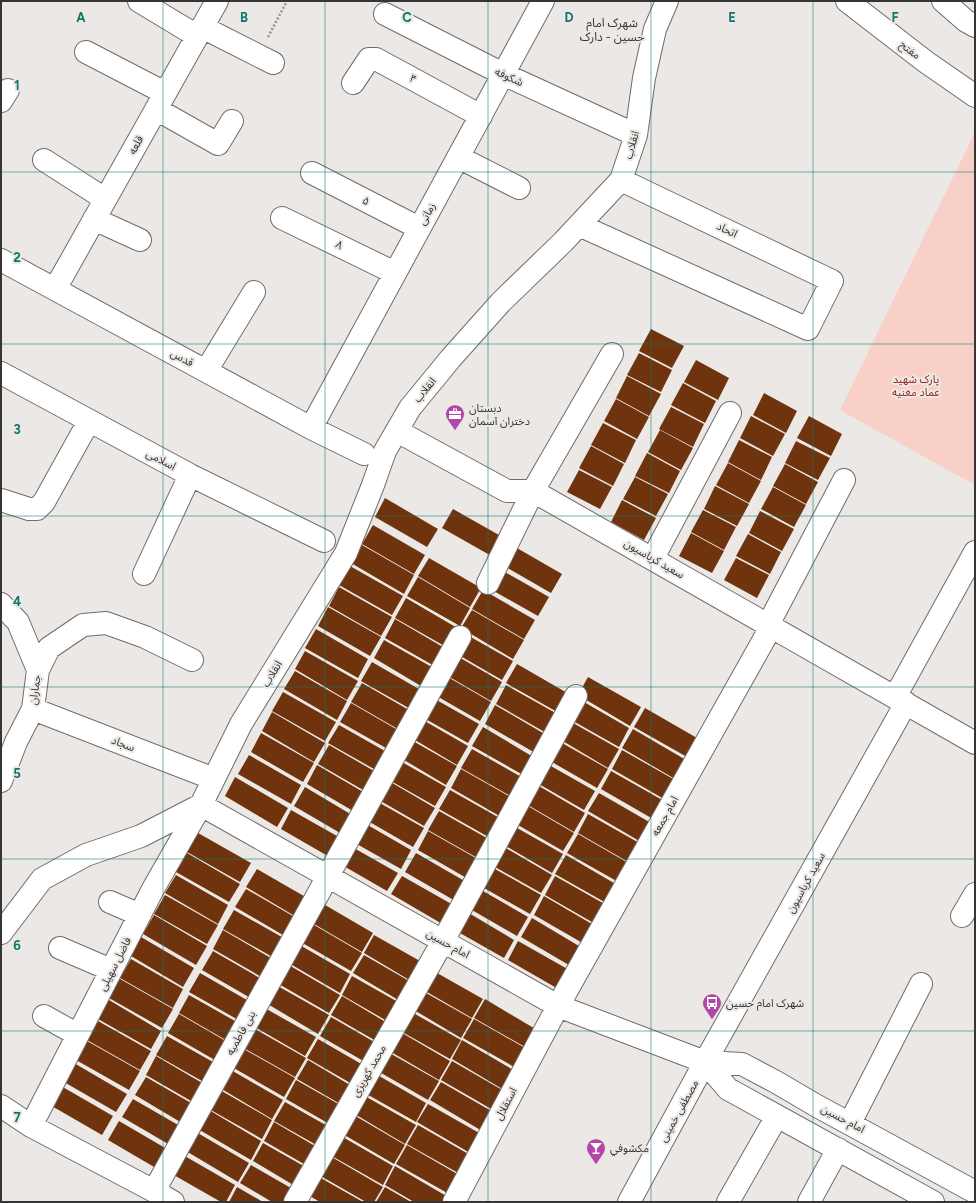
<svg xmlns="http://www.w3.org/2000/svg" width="976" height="1203" font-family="Figtree,'Noto Sans Arabic',sans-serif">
<rect width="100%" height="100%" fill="#ebe8e5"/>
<path fill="#f8d0c8" d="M974 134H975V485L840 410Z"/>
<path fill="#6f340d" d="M651 329 684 346 672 368 639 351Z
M639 353 672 370 661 392 627 375Z
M696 360 729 378 718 400 684 382Z
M627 376 661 394 649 416 616 398Z
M683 383 716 401 705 423 671 405Z
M764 393 797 411 786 433 753 415Z
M616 399 649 417 637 439 604 421Z
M671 407 704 424 693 447 659 429Z
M751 416 785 434 773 456 740 438Z
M809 416 842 434 831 456 797 438Z
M603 423 636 440 625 463 591 445Z
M660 430 693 448 681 470 648 452Z
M739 440 772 457 761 480 728 462Z
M796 441 830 458 818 480 785 463Z
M591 446 624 464 613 486 579 468Z
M647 453 680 471 669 493 635 476Z
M728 463 761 481 749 503 716 485Z
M785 464 818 482 806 504 773 486Z
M579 470 612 487 600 509 567 492Z
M635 477 668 494 656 516 623 499Z
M715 486 749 504 737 526 704 509Z
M773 487 806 505 794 527 761 509Z
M385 498 438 529 427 547 375 517Z
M622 500 656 518 644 540 611 522Z
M453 509 506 539 495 558 442 528Z
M703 510 736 527 724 550 691 532Z
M760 511 794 529 782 551 749 533Z
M373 525 425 555 414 574 362 544Z
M691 533 724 551 712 573 679 556Z
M748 534 781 552 770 574 736 556Z
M510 544 562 574 551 593 499 563Z
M362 545 414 575 404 594 351 563Z
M429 558 481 588 470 607 418 576Z
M736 558 769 575 757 598 724 580Z
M350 566 403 596 392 615 339 585Z
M496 567 549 597 538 616 485 586Z
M418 577 470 608 460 626 407 596Z
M339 587 392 617 381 636 329 606Z
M483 590 535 620 524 639 472 609Z
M406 598 459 629 448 648 395 618Z
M328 607 381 637 370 656 318 626Z
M472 610 524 640 513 659 461 628Z
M395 619 448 650 438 668 385 638Z
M316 629 368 659 358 678 305 648Z
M460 631 513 661 502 680 450 650Z
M384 640 437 670 426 689 374 658Z
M305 651 358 681 347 700 295 669Z
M450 652 502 682 491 701 439 671Z
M372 662 424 692 414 711 361 681Z
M517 664 569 694 559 713 506 683Z
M295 671 347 701 337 720 284 689Z
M439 672 491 702 480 721 428 691Z
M588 677 641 707 630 726 578 695Z
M362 683 414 713 403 732 351 702Z
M506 685 559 715 548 734 496 704Z
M283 692 336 722 325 741 272 711Z
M426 694 479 724 468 743 415 713Z
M577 698 629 728 619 747 566 717Z
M351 703 403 733 393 752 340 722Z
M495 705 548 736 537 754 485 724Z
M645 708 697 738 687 757 634 727Z
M272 712 325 743 314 762 262 731Z
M416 716 468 746 457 765 405 734Z
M566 719 619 749 608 768 556 737Z
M339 725 392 755 381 773 328 743Z
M483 727 535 758 525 776 472 746Z
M633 729 686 760 675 779 622 748Z
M261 733 314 763 303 782 251 752Z
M404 736 457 766 446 785 394 754Z
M555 739 608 769 597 788 545 758Z
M329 745 381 775 370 794 318 764Z
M472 749 525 779 514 798 461 768Z
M622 750 675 780 664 799 612 769Z
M249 755 301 785 291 804 238 774Z
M393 757 446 787 435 806 382 776Z
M542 761 595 791 584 810 532 780Z
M317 765 370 796 360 815 307 784Z
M461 769 514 799 503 818 451 788Z
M611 771 664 801 653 819 601 789Z
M235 777 288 808 277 827 225 796Z
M382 777 435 808 424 826 372 796Z
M532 782 585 813 574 832 521 801Z
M305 787 357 818 347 837 294 806Z
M450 790 503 820 492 839 439 809Z
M599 793 651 823 641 842 588 811Z
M371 798 424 828 413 847 361 817Z
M521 802 574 833 563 851 511 821Z
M291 810 344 840 333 859 281 829Z
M439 811 492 841 481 860 428 830Z
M588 814 641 844 630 863 578 833Z
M359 820 411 850 401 869 348 839Z
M510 824 563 854 552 873 499 842Z
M428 831 481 861 470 880 418 850Z
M198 833 251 863 240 882 187 852Z
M578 834 630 864 620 883 567 853Z
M345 843 398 873 387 891 335 861Z
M499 844 552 875 541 893 488 863Z
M187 853 240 884 229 902 176 872Z
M416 853 468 883 457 902 405 872Z
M566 855 619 886 608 904 555 874Z
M488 865 541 895 530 914 477 884Z
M257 869 309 899 298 918 246 887Z
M176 875 228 905 218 924 165 893Z
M402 876 455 906 444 925 391 894Z
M555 876 608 906 597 925 545 895Z
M476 887 528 917 517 936 465 906Z
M246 889 298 919 288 938 235 907Z
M165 895 218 925 207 944 154 914Z
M544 896 597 927 586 945 534 915Z
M320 902 373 933 362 952 309 921Z
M462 909 514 940 504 958 451 928Z
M234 910 287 940 276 959 223 929Z
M154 915 207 946 196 965 143 934Z
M532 918 584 949 574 968 521 937Z
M309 922 362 953 351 971 299 941Z
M223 930 276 961 265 979 213 949Z
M374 935 427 965 416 984 364 953Z
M141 937 194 968 183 987 131 956Z
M518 941 571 971 560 990 508 960Z
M298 944 350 974 340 993 287 962Z
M213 951 265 981 254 1000 202 970Z
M364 955 416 985 405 1004 353 973Z
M131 959 183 989 173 1008 120 978Z
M287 964 340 995 329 1013 277 983Z
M430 969 483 999 472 1018 420 988Z
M200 973 252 1003 242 1022 189 992Z
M352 976 405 1006 394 1025 342 995Z
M120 979 173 1009 162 1028 109 998Z
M276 985 329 1015 318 1034 266 1003Z
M419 989 472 1019 461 1038 409 1007Z
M189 995 242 1025 231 1043 179 1013Z
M342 996 394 1027 383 1045 331 1015Z
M485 999 537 1030 527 1048 474 1018Z
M109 1000 161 1031 151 1049 98 1019Z
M263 1007 316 1037 305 1056 253 1026Z
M408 1010 461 1040 450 1059 397 1029Z
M179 1014 231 1044 220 1063 168 1033Z
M331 1017 383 1047 372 1066 320 1036Z
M474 1019 527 1049 516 1068 463 1038Z
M98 1021 151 1051 140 1070 87 1040Z
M253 1028 306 1058 295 1077 242 1047Z
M397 1030 450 1061 439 1080 386 1049Z
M167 1036 220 1066 209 1085 156 1055Z
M318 1039 370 1069 359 1088 307 1058Z
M462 1040 515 1071 504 1090 452 1059Z
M87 1041 140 1071 129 1090 76 1060Z
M242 1048 295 1078 284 1097 232 1067Z
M386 1051 439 1081 428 1100 376 1070Z
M156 1056 209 1087 198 1105 146 1075Z
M308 1060 360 1091 349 1109 297 1079Z
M452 1061 504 1091 493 1110 441 1080Z
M74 1063 127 1094 116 1112 64 1082Z
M231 1070 283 1100 272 1119 220 1088Z
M374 1073 426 1103 416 1122 363 1092Z
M146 1077 198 1107 187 1126 135 1095Z
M296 1080 349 1110 338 1129 286 1099Z
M441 1082 493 1112 482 1131 430 1100Z
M61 1086 113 1116 102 1135 50 1105Z
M220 1090 272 1120 262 1139 209 1109Z
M363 1095 416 1125 405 1144 353 1113Z
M133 1099 185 1129 175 1148 122 1117Z
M285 1102 338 1132 327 1151 274 1121Z
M428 1104 481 1134 470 1153 417 1122Z
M209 1110 261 1141 251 1160 198 1129Z
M352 1114 405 1145 394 1164 341 1133Z
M119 1121 172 1152 161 1171 108 1140Z
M274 1122 327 1153 316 1171 264 1141Z
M418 1125 470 1155 460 1174 407 1144Z
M196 1132 249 1163 238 1182 186 1151Z
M341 1136 393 1166 383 1185 330 1155Z
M263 1143 316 1173 305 1192 253 1161Z
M407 1145 459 1175 449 1194 396 1164Z
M183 1155 235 1185 226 1202H221L172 1174Z
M330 1156 383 1187 374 1202H366L319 1175Z
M251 1165 303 1195 299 1202H272L240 1183Z
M395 1166 448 1197 445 1202H414L385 1185Z
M319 1177 363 1202H320L308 1195Z
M237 1187 263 1202H229Z
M385 1187 411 1202H376Z"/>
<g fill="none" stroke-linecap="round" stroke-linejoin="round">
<defs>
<path id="minor" d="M139 1 197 36
M847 1 926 62 975 96
M943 1 966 21 975 26
M385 14 503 74 636 135
M202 27 273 63
M86 52 165 93
M353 83 369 59H376L481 116
M1 101 8 90
M156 109 218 144 232 121
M458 157 519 188
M44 160 105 199
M312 173 419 228
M282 218 395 273
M94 219 140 240
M579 225 808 329 832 281 621 180
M1 260 311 428 364 454
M55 289 217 1
M206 371 254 292
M1 373 190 475 324 541
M311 428 543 1
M397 431 507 491H533L975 743
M1 500 29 509H37L44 502 89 421
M653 558 730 413
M144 574 190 475
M488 583 533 491 612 354
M1 604 18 622 38 670 33 709 16 742 1 781
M768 625 844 480
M38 670 49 648 83 625 106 623 145 637 192 660
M895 697 975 552
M33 709 214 779
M201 805 558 1006 705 1062 742 1064 776 1082 817 1106 975 1192
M110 902 140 915
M962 916 975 894
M1 933 42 879 86 855 141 836 201 805
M60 948 111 970
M44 1016 78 1035
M705 1062 728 1089 933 1202
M1 1106 31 1126 154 1191 173 1202
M850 1123 921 984
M31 1126 153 889 201 805 241 724 346 553 373 485 385 451 410 408 451 358 501 302 563 242 621 180 636 135 644 78 655 29 667 1
M154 1191 460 637
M295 1202 443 941 576 696
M454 1202 558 1006 771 627
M629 1202 705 1062 906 703
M728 1202 777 1116
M809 1202 838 1149"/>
</defs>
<use href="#minor" stroke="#6f6c6a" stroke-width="24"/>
<path stroke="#959390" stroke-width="2.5" stroke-dasharray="2 2" stroke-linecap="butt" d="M268 37 287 1"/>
<use href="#minor" stroke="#fff" stroke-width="22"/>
</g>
<path fill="none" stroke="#0f766e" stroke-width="1" stroke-opacity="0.55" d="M163 1V1202M325 1V1202M488 1V1202M651 1V1202M813 1V1202M1 172H975M1 344H975M1 516H975M1 687H975M1 859H975M1 1031H975"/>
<defs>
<symbol id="office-pin" viewBox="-11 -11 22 30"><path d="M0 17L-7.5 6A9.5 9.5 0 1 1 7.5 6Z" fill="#b247a8" stroke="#ebe8e5"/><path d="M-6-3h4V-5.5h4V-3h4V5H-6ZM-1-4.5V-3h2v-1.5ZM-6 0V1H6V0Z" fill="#fff"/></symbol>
<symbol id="bus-pin" viewBox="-11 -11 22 30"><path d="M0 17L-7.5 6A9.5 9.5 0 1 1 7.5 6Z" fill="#b247a8" stroke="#ebe8e5"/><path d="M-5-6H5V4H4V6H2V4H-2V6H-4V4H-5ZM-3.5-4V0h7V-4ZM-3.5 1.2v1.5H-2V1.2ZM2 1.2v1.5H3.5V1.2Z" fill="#fff"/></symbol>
<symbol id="bar-pin" viewBox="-11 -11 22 30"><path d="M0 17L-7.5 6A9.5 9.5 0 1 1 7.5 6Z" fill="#b247a8" stroke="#ebe8e5"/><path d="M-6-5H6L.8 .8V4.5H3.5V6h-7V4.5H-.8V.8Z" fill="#fff"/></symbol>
</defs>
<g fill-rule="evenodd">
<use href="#office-pin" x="444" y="403" width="22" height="30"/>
<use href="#bus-pin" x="701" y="992" width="22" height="30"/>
<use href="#bar-pin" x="585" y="1137" width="22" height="30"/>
</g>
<g text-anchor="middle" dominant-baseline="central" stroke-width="4" stroke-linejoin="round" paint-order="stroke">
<g font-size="11" fill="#363533" stroke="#ebe8e5">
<text transform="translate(910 50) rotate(38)">مفتح</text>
<text transform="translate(509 77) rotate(25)">شکوفه</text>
<text transform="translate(413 79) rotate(28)">۴</text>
<text transform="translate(136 145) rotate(-61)">قلعه</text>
<text transform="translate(632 145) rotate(-74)">انقلاب</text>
<text transform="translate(366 201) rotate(27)">۵</text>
<text transform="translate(427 214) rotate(-61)">زمانی</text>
<text transform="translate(727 230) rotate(26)">اتحاد</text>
<text transform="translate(339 245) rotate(26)">۸</text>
<text transform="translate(182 358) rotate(29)">قدس</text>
<text transform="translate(425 390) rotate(-51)">انقلاب</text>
<text transform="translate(161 460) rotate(28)">اسلامی</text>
<text transform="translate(654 559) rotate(30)">سعید کرباسیون</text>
<text transform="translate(272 674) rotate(-59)">انقلاب</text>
<text transform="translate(35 690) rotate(-82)">جماران</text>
<text transform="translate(123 744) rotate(21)">سجاد</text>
<text transform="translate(665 816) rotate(-61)">امام جمعه</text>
<text transform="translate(806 883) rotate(-61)">سعید کرباسیون</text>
<text transform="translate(448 944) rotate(29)">امام حسین</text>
<text transform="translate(115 964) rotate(-63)">فاضل سهیلی</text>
<text transform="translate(241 1033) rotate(-61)">بنی فاطمیه</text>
<text transform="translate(369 1071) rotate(-60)">محمد کهریزی</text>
<text transform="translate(506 1104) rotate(-62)">استقلال</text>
<text transform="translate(679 1111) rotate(-61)">مصطفی خمینی</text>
<text transform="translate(843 1119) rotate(28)">امام حسین</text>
</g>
<g font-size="11" fill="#96251a" stroke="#ebe8e5">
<text x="916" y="379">پارک شهید<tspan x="916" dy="13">عماد مغنیه</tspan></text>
</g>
<g font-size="11" fill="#363533" stroke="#ebe8e5" text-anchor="start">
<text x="469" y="408">دبستان<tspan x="469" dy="13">دختران آسمان</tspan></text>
<text x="726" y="1003">شهرک امام حسین</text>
<text x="610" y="1148">مكشوفي</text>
</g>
<g font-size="12" fill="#363533" stroke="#ebe8e5">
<text x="612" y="23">شهرک امام<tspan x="612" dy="14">حسین - دارک</tspan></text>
</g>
</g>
<g font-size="13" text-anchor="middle" font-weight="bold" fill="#0f766e" stroke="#ebe8e5" stroke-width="4" stroke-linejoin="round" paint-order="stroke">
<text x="81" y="22">A</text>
<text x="244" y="22">B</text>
<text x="407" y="22">C</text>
<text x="569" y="22">D</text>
<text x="732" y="22">E</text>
<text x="895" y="22">F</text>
<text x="17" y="90">1</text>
<text x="17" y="262">2</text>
<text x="17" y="434">3</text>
<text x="17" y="606">4</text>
<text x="17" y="778">5</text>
<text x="17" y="950">6</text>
<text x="17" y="1122">7</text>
</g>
<rect width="976" height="1203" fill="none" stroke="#363533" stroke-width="4"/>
</svg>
